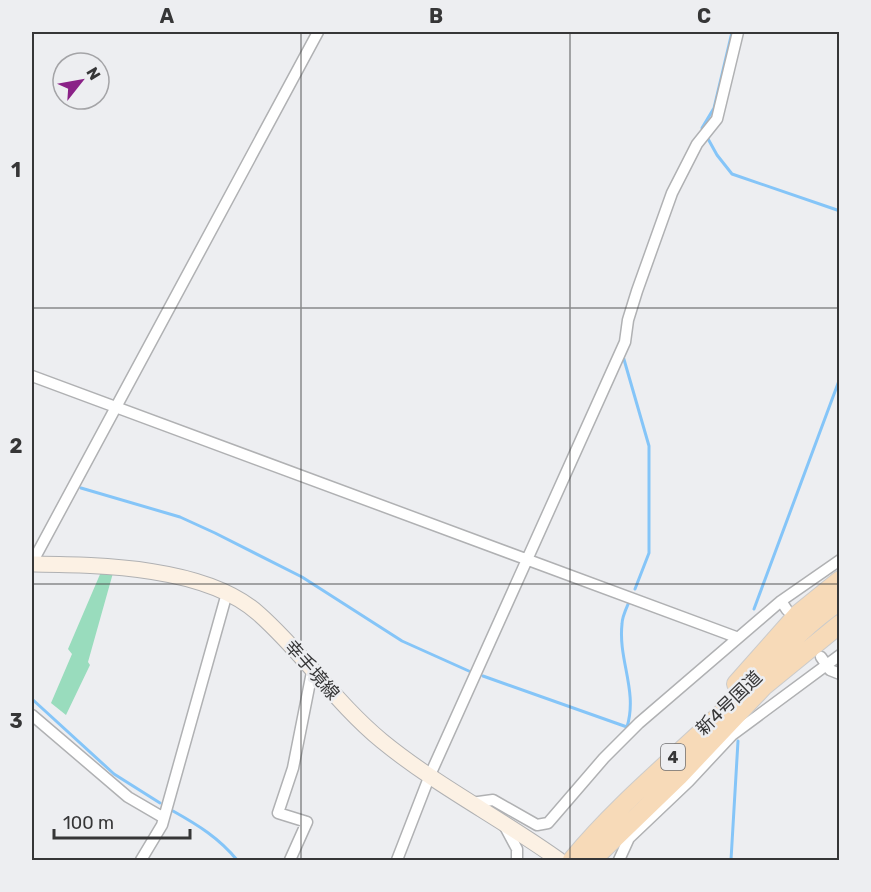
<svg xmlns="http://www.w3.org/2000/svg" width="871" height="892" font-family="Rubik,'Noto Sans JP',sans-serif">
<rect width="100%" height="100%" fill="#edeef1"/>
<path fill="#99dcbd" d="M101 572 113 573 88 662 90 665 66 715 51 703 72 654 68 649Z"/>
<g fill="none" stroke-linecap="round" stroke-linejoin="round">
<path stroke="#85c5f8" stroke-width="3" d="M704 132 702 128 714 108 732 32
M707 137 717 155 732 174 840 211
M623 356 649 446V553L635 589
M81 488 180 517 215 533 302 577 402 641 471 672
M754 609 840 378
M483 676 627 727C638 691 618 660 622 624 622 617 626 609 629 602
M32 699 114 774 160 803
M173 811C198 825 219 838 237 860
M731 860 738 741"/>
<defs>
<path id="minor" d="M32 376 736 637
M32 563 318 32
M781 601 840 560
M821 657 830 670 840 674
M32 715 128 797 164 818
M471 803 493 800 537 825 548 823 604 758 639 723 781 601 787 610
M503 823 517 849V860
M141 860 162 825 227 593
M290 860 307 822 278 813 293 768 312 672
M397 860 430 775 625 342 628 320 637 291 672 193 697 144 717 119 738 32
M619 860 629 838 689 781 732 735 840 655"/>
<path id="secondary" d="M32 564C99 565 206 566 259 614 303 653 336 703 382 741 437 786 502 819 559 860"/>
<path id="trunk" d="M736 684 798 614 840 580
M572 860C618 804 674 759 726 709 763 673 796 630 840 601
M592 860 679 776 764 686 840 624"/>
</defs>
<use href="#minor" stroke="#b0b1b3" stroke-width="13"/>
<use href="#secondary" stroke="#b0b1b3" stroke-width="17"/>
<use href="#trunk" stroke="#cbcbcb" stroke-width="20"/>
<use href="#minor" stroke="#fff" stroke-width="10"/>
<use href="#secondary" stroke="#fcf1e4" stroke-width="15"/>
<use href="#trunk" stroke="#f7dab8" stroke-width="18"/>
</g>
<path fill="none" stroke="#363637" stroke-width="1.5" stroke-opacity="0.55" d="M301 32V860M570 32V860M32 308H840M32 584H840"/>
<g text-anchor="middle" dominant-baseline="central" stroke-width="5" stroke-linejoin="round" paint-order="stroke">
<rect fill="#edeef1" stroke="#6d6d6f" stroke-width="1.5" x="661" y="744" width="24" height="26" rx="4.5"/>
<g font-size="16" font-weight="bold" fill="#363637">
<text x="673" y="757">4</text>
</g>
<g font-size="18" fill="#363637" stroke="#edeef1">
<text transform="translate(312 670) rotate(49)">幸手境線</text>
<text transform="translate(729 703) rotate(-44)">新4号国道</text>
</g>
</g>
<rect width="871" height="892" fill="none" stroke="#edeef1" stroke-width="66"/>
<g transform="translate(81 81) rotate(59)"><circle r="28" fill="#edeef1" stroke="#a4a4a7" stroke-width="1.5"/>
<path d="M0-4.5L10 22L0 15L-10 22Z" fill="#8a2187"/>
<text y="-9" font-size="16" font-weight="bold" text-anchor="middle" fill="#363637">N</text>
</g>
<path d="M54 829v9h136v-9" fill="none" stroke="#363637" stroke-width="3"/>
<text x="63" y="829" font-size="18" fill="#363637" stroke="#edeef1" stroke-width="4.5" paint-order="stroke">100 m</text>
<rect x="33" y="33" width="805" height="826" fill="none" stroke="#363637" stroke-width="2"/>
<g font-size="20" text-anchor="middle" font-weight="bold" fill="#363637">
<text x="167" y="23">A</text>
<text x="436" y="23">B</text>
<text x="704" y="23">C</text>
<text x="16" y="177">1</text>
<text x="16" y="453">2</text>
<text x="16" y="728">3</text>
</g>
</svg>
